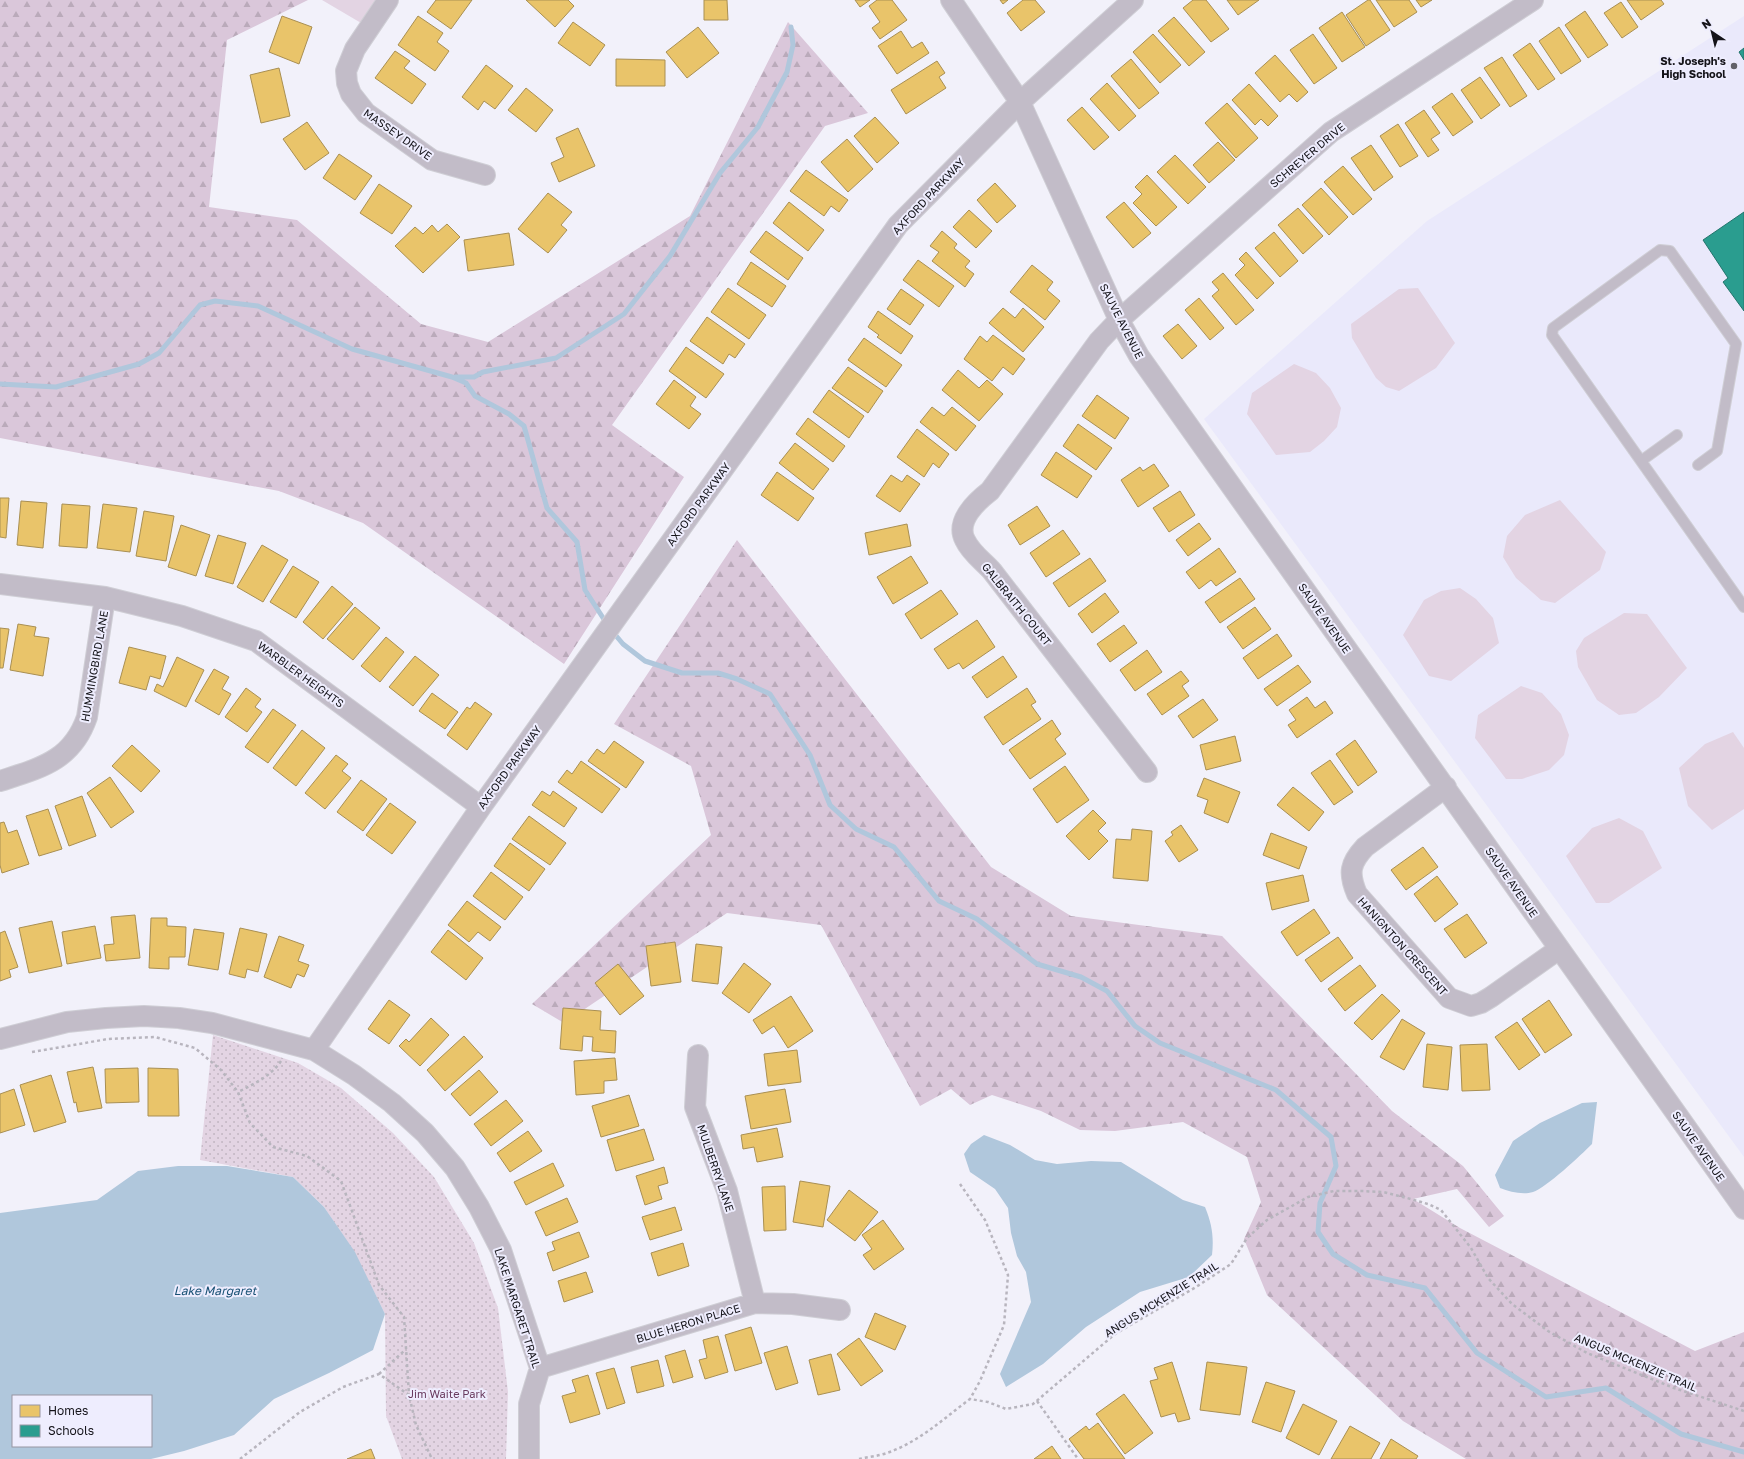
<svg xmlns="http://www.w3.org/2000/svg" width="1744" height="1459" font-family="'Golos Text',sans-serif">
<defs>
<pattern id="forest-firs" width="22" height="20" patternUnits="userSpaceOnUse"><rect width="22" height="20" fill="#dac7da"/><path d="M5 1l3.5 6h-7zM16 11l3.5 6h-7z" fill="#baaaba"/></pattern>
<pattern id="park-dots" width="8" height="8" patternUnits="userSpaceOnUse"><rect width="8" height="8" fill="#e3d4e3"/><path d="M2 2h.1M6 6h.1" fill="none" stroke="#c2b5c2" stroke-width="1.8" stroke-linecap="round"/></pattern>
</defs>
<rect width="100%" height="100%" fill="#f2f1fa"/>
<path fill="#eae9fb" d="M1744 16V1157L1204 419 1427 221Z"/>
<path fill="#e3d4e3" d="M322 0H394L373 30Z
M1418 288 1455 343 1436 368 1399 391 1386 387 1376 378 1352 338 1351 324 1399 289Z
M1294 364 1316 373 1330 388 1341 408 1337 427 1324 441 1310 452 1276 455 1247 414 1252 393Z
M1560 500 1606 552 1600 570 1555 603 1541 600 1516 578 1503 557 1507 536 1525 515Z
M1460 588 1476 599 1493 618 1499 643 1451 681 1429 676 1403 635 1424 600 1441 591Z
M1624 613 1647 614 1687 668 1659 697 1636 713 1619 715 1597 700 1578 667 1576 651 1584 638Z
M1521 686 1542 693 1561 714 1569 735 1564 755 1549 770 1522 779H1506L1475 738 1478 715Z
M1733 732 1744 748V809L1712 830 1688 806 1679 768 1705 744Z
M1619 818 1643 831 1662 868 1609 903H1596L1566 856 1592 828Z"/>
<path fill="url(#forest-firs)" d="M0 0H308L227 40 209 207 297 220 421 324 488 342 690 216 788 22 868 113 825 126 612 425 684 477 564 664 363 523 279 491 0 438Z
M737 540 991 867 1071 916 1222 936 1392 1111 1463 1166 1504 1216 1489 1227 1457 1189 1413 1199 1460 1228 1695 1351 1744 1332V1459H1466L1403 1421 1267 1295 1244 1239 1261 1202 1247 1157 1183 1122 1115 1131 1080 1130 1041 1111 992 1095 970 1105 951 1089 920 1106 821 925 727 913 564 1023 532 1004 711 835 691 766 614 724Z"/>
<path fill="url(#park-dots)" d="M213 1035 298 1063 341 1088 393 1133 434 1177 474 1243 498 1308 508 1392 506 1459H402L386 1416 385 1314 354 1252 324 1207 293 1177 200 1160Z"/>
<path fill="#b0c7dc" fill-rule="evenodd" d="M1597 1102 1592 1144C1581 1155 1546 1188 1533 1192 1523 1195 1510 1192 1500 1188L1495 1175 1513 1141 1540 1123 1582 1103Z
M984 1135 1010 1145 1035 1160 1057 1164 1091 1161 1121 1162 1183 1200 1205 1207C1212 1224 1214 1237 1212 1255L1189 1277 1140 1292 1086 1327 1043 1364 1006 1387 1000 1374 1031 1302 1026 1272 1017 1256 1011 1233 1008 1208 995 1189 970 1172 964 1154 971 1144Z
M178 1166H227L293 1177 324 1207 355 1252 385 1314 373 1350 329 1373 274 1399 234 1435 184 1451 151 1459H0V1213L97 1200 138 1171ZM13 1396H151V1446H13Z"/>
<path fill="#e9c46a" stroke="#a98f52" d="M436 0H472L451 29 427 12Z
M526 0H568L574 6 555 27Z
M704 0H727L728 20H704Z
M855 0H870L860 7Z
M877 0H892L907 20 880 39 872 28 880 22 869 6Z
M1000 0H1008L1003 4Z
M1023 0H1035L1045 12 1021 31 1007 13Z
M1193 0H1206L1229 29 1211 42 1183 8Z
M1227 0H1259L1238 15Z
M1368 0H1370L1390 30 1366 46 1346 15Z
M1376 0H1409L1417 12 1394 27Z
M1416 0H1432L1421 7Z
M1627 0H1661L1664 4 1641 20Z
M1621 2 1638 27 1622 38 1604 13Z
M1585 11 1608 45 1588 58 1565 25Z
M1342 12 1365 47 1342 62 1319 28Z
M282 16 312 27 299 64 269 52Z
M418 16 443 33 437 42 449 51 435 71 398 45Z
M1174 17 1205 52 1189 66 1158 31Z
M573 22 605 45 590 66 558 43Z
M698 27 719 53 687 78 666 52Z
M1559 27 1581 61 1561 74 1539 41Z
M901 31 912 48 922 42 929 53 897 74 878 46Z
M1153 34 1181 65 1160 83 1133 52Z
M1313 34 1337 68 1314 84 1290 50Z
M1530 43 1555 79 1538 90 1513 55Z
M395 51 410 61 404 68 426 84 412 104 375 78Z
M1275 55 1308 92 1297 102 1289 94 1280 102 1255 73Z
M1502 57 1527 96 1510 107 1484 68Z
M616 59 665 60V86H616Z
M1131 59 1159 93 1139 109 1111 76Z
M937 61 945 73 939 77 946 88 906 114 891 90Z
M486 65 513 86 495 109 484 101 478 110 462 97Z
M279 68 290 116 261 123 250 75Z
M1480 77 1500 105 1481 119 1461 90Z
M1107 83 1136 116 1119 131 1090 99Z
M1249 84 1278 116 1268 126 1261 119 1255 125 1232 100Z
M526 88 553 110 536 132 508 110Z
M1452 93 1473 122 1453 136 1432 107Z
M1227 103 1258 138 1236 158 1205 123Z
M1082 107 1109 137 1094 150 1067 120Z
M1424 110 1440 133 1431 139 1439 150 1428 157 1405 123Z
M875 117 899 143 877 163 854 136Z
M307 122 329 153 305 170 283 139Z
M1398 124 1418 156 1400 167 1380 136Z
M578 128 595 166 559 182 551 163 564 157 556 138Z
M847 139 873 169 848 192 821 162Z
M1218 142 1235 160 1209 183 1193 165Z
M1371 145 1393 177 1374 191 1351 158Z
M339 154 372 176 355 200 323 178Z
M1175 155 1206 187 1188 204 1157 172Z
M1343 166 1372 199 1353 215 1324 182Z
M806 170 848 200 839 212 831 206 824 216 790 191Z
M1147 175 1177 207 1156 226 1133 203 1142 194 1135 187Z
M995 183 1016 206 997 223 977 200Z
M379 184 412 206 392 234 360 213Z
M1321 188 1348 217 1329 235 1302 205Z
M548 193 572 212 561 225 567 230 548 253 518 229Z
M789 202 824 230 808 251 773 223Z
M1124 202 1151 233 1133 248 1106 217Z
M1298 208 1323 236 1303 254 1278 225Z
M969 210 992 231 976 248 953 227Z
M447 224 460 237 423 273 395 246 415 227 423 234 432 225 438 232Z
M766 231 803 258 788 280 750 252Z
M942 231 957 244 954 248 970 261 965 267 974 274 965 287 932 261 939 252 930 246Z
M1274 232 1298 261 1280 277 1255 248Z
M509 233 514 265 468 271 464 240Z
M1246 252 1274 283 1257 299 1235 275 1245 265 1239 259Z
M918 260 954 286 939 307 903 280Z
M751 262 786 286 772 307 737 284Z
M1032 265 1053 282 1047 290 1060 301 1045 320 1010 292Z
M1223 273 1254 310 1236 325 1212 296 1219 290 1212 282Z
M728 288 766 315 749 339 711 312Z
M901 289 924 305 910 325 887 309Z
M1199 298 1224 328 1210 340 1185 310Z
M1003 308 1015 318 1023 308 1044 327 1023 352 989 323Z
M878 311 913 336 901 354 877 337 879 335 868 327Z
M707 317 745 344 735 358 729 354 723 364 690 341Z
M1178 324 1197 346 1182 359 1163 336Z
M993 335 1025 359 1013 375 1003 367 992 381 964 359 980 336 987 342Z
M864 338 902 365 886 387 848 360Z
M686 347 724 374 706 398 669 371Z
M848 367 883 391 868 413 832 388Z
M958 370 979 388 987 380 1003 394 979 421 942 390Z
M674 380 696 397 690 406 701 414 689 429 656 404Z
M829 390 864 416 849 438 813 412Z
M1097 395 1129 418 1115 439 1082 416Z
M932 407 944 416 952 407 976 426 956 451 920 422Z
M808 418 845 446 833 462 796 434Z
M1078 424 1112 448 1096 470 1063 446Z
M917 429 949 454 939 468 933 463 924 477 897 457Z
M795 443 829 469 813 490 779 463Z
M1056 452 1092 476 1077 498 1041 475Z
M1154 464 1169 486 1138 507 1121 480 1140 467 1143 471Z
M777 472 814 498 798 521 761 495Z
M891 475 902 482 907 475 920 484 900 512 876 496Z
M1180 491 1195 515 1169 532 1153 508Z
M0 498H9L6 538 0 537Z
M21 501 47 503 43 548 17 545Z
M62 504 90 506 87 548 59 546Z
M103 504 137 508 130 552 97 548Z
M1037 506 1050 526 1020 545 1008 525Z
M144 511 174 516 166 561 136 556Z
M1199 523 1211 539 1188 556 1176 540Z
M907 524 911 546 869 555 865 533Z
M181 525 210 535 196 576 168 567Z
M1063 530 1080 554 1046 577 1030 553Z
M218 535 246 543 233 584 205 576Z
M262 545 288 560 263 602 237 587Z
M1219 548 1236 572 1216 586 1211 580 1199 589 1186 572Z
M911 556 928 583 893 604 877 577Z
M1090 558 1106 581 1069 607 1053 583Z
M293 566 319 582 296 618 270 602Z
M1240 578 1255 599 1220 623 1205 602Z
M332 586 353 604 323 639 303 622Z
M941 590 958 614 921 639 905 614Z
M1105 593 1119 612 1092 633 1078 614Z
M355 607 380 628 353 660 327 639Z
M1255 607 1271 629 1243 649 1227 627Z
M977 620 995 647 963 669 959 663 948 669 934 649Z
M18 624 36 627 34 636 49 638 43 676 10 670Z
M1124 625 1137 643 1110 662 1097 644Z
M0 628 9 629 3 668H0Z
M1277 634 1292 656 1258 679 1243 658Z
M386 637 404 652 380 682 361 666Z
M129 647 166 656 160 679 150 676 146 690 119 683Z
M1147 650 1162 672 1135 691 1120 670Z
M415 656 439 675 413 706 389 687Z
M1003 656 1017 677 987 698 972 677Z
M177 657 204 670 186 707 154 691 157 684 163 687Z
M1298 665 1311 682 1277 706 1264 689Z
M214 669 229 677 222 689 231 694 219 715 195 701Z
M1181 671 1189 681 1182 686 1189 696 1162 715 1147 694Z
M246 688 261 699 255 707 262 712 247 732 225 717Z
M1027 688 1036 702 1031 705 1041 719 1003 745 984 717Z
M432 693 458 712 445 729 419 711Z
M1307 697 1315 708 1325 701 1333 713 1297 738 1288 725 1296 720 1289 710Z
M1203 699 1218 720 1193 738 1178 716Z
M475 702 492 714 467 750 447 735 467 707 470 709Z
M273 709 296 725 268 763 245 747Z
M1052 720 1061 734 1055 739 1066 754 1030 779 1009 750Z
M302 730 325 748 296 786 273 768Z
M1235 736 1241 761 1206 770 1200 745Z
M1355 740 1377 772 1358 786 1336 754Z
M614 741 644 762 626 788 588 761 597 749 604 754Z
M132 745 160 771 141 792 112 766Z
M336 755 348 764 342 771 351 778 325 809 305 793Z
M1330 760 1353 792 1334 805 1311 773Z
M581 761 620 789 602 813 558 782 567 770 572 774Z
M1065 766 1089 800 1057 823 1033 789Z
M110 777 134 812 111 828 87 793Z
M1204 778 1240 792 1228 823 1204 813 1208 800 1197 796Z
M361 780 387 799 363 831 337 812Z
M1293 787 1324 812 1309 831 1277 805Z
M542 791 550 796 553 791 577 808 564 827 532 805Z
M82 796 96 836 69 846 55 806Z
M390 803 416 822 392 854 366 835Z
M48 809 62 849 39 856 26 816Z
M1093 810 1106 823 1098 831 1108 841 1089 860 1066 836Z
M529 816 566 843 550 865 512 839Z
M4 822 8 833 17 830 29 864 2 873 0 865V823Z
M1181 825 1198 850 1179 862 1165 841 1173 835 1171 832Z
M1132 829 1152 831 1148 881 1113 878 1116 839 1131 840Z
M1271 833 1307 847 1299 869 1263 855Z
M510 843 545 869 529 891 494 866Z
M1423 847 1438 867 1406 890 1391 870Z
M491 872 523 897 505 920 473 896Z
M1303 875 1309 901 1272 910 1266 883Z
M1437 876 1458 904 1435 922 1414 894Z
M467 901 501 927 490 941 478 932 469 942 448 925Z
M1314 909 1330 933 1297 956 1281 932Z
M1467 914 1487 943 1465 958 1444 929Z
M135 915 140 958 106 961 104 945 114 944 111 917Z
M151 918H167V926L186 927 185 957H169V969L149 968Z
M52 921 62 966 29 973 19 928Z
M95 926 101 958 67 964 62 932Z
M240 928 267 934 258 972 247 969 245 978 229 974Z
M194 929 224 933 218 970 188 965Z
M448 930 483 958 466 980 431 952Z
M5 931 18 967 9 970 11 977 0 981V933Z
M279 936 304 945 298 961 309 965 304 977 297 974 291 988 264 977Z
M1338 937 1353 958 1321 982 1305 960Z
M675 942 681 982 651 986 646 946Z
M696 944 722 947 718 984 692 981Z
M744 963 771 984 749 1013 722 993Z
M618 964 644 996 620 1015 595 983Z
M1360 965 1376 986 1345 1011 1328 989Z
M1382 994 1400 1011 1372 1040 1354 1023Z
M791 996 813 1031 788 1048 774 1026 762 1034 753 1020Z
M389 1000 410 1015 389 1044 368 1029Z
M1549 1000 1572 1035 1545 1053 1522 1019Z
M563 1008 601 1011 600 1030 616 1031 615 1053 592 1051 593 1037 583 1036 582 1051 560 1049Z
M431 1018 449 1035 420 1066 399 1046 406 1039 409 1042Z
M1402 1019 1425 1033 1404 1070 1380 1057Z
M1517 1022 1540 1055 1519 1070 1495 1037Z
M464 1036 483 1057 445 1091 427 1070Z
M1427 1044 1452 1047 1448 1090 1423 1087Z
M1487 1044 1490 1090 1462 1091 1460 1045Z
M797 1050 801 1082 768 1086 764 1054Z
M615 1058 617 1080 604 1081V1093L576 1095 574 1061Z
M93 1067 102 1108 78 1112 76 1102 74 1103 67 1072Z
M138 1068 139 1102 106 1103 105 1069Z
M148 1068 178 1069 179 1116H148Z
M479 1070 498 1092 470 1116 451 1094Z
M51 1075 66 1122 34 1132 20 1085Z
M14 1089 25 1125 0 1133V1094Z
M785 1089 791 1122 751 1129 745 1096Z
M629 1095 639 1126 601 1137 592 1106Z
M506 1100 523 1121 491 1146 474 1124Z
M777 1128 783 1157 757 1162 754 1147 743 1149 741 1135Z
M644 1129 654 1160 616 1171 607 1140Z
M528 1131 542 1151 510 1172 497 1153Z
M553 1163 564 1186 526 1205 514 1182Z
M664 1167 668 1183 658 1186 662 1199 645 1205 636 1176Z
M800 1181 830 1186 823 1227 793 1222Z
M785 1186 786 1230 764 1231 762 1187Z
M849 1190 878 1212 855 1241 827 1220Z
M567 1198 578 1222 546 1236 535 1212Z
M675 1207 682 1230 650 1240 642 1217Z
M883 1220 904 1249 874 1270 863 1255 872 1249 862 1235Z
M579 1232 589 1257 553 1271 547 1253 555 1250 552 1242Z
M683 1243 689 1266 658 1276 651 1253Z
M586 1272 593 1292 564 1302 558 1281Z
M875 1313 906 1326 895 1350 865 1337Z
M751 1327 762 1363 735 1371 725 1335Z
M718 1336 728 1372 705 1379 699 1360 707 1358 703 1340Z
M859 1338 883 1371 861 1386 837 1354Z
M787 1346 798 1383 776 1390 764 1353Z
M685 1350 693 1377 673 1383 665 1356Z
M831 1354 840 1390 818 1395 809 1360Z
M658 1360 664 1386 637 1393 631 1367Z
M1172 1362 1190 1419 1178 1422 1175 1413 1161 1417 1150 1381 1158 1379 1154 1368Z
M1207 1362 1247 1367 1240 1415 1200 1410Z
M614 1368 625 1403 607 1409 596 1373Z
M588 1375 600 1414 570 1423 562 1396 576 1392 572 1380Z
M1266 1382 1295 1391 1281 1432 1252 1422Z
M1124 1394 1153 1433 1125 1454 1096 1414Z
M1303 1404 1337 1421 1319 1455 1286 1438Z
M1098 1423 1125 1459H1084L1069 1439 1086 1426 1089 1430Z
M1350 1426 1380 1443 1371 1459H1331Z
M1391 1439 1418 1456 1416 1459H1380Z
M1052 1446 1061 1459H1034Z
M371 1449 375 1459H347Z"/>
<path fill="#2a9d8f" stroke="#23746c" d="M1744 48V60L1739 52Z
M1744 212V311L1723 282 1728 278 1703 240Z"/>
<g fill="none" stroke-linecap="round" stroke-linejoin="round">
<path stroke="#b0c7dc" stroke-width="5" d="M455 377H474L483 372 556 358 624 314 670 256 720 173 758 127 787 72 793 45 791 27
M0 384 56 387 139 364 159 353 200 305 215 301 258 306 352 349 452 377 466 383 475 396 509 414 524 426 547 508 577 542 585 590 607 624
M612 631 623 644 645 661 682 673H718L737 679 770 694 810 755 830 805 856 829 894 847 939 901 977 919 1037 964 1081 977 1107 991 1135 1026 1160 1043 1276 1090 1331 1137 1336 1166 1320 1203 1318 1232 1333 1254 1367 1275 1425 1288 1477 1353 1546 1397 1606 1388 1681 1434 1744 1452"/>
<defs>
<path id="lane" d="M1641 461 1677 435
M1698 465 1717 451 1736 344 1670 251 1660 250 1553 328 1552 335 1744 607"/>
<path id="street" d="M388 0 355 49 346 71 347 83 351 94 366 113 432 160 485 175
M951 0 1020 102 1119 320 1139 356 1744 1209
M0 584 105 597 182 616 256 641 481 807
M1147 772 992 571C983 561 971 553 965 540 955 521 977 501 990 491L1099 341 1119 320 1331 132 1533 0
M0 781C40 768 72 761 87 717L105 597
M1446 787 1365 847C1350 863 1348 873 1357 894L1449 998 1471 1006 1481 1003 1491 997 1559 949
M0 1039 67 1022 106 1018 144 1016 179 1018 212 1023 314 1050 354 1075 392 1103 425 1133 455 1168 479 1207 501 1250 540 1368 529 1404V1459
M314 1050 481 807 898 225 1020 102 1133 0
M698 1055 695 1107 727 1191 755 1303
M540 1368 755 1303 793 1304 840 1310"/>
</defs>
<use href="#lane" stroke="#cfced5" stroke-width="12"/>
<use href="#street" stroke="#cfced5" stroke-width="22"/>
<path stroke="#b8b5be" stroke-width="2.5" stroke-dasharray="3 3" stroke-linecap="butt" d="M32 1052 108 1039 155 1037 195 1048 221 1070 238 1092
M281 1061C271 1076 254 1084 238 1092L250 1123 273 1147 307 1156 341 1181 379 1285 404 1317 409 1395
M960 1184 985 1220 1008 1275 1004 1325 980 1381 970 1399
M379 1374 405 1350
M1037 1401 1078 1459
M240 1459 300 1412 343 1387 379 1374 409 1395 416 1425 432 1459
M859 1459C868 1457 878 1456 887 1453 919 1442 943 1419 970 1399L988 1402 1006 1409 1033 1404 1115 1334 1196 1287 1231 1264 1247 1238 1267 1220 1308 1197 1334 1191H1361L1383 1192 1407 1198 1428 1204 1441 1210 1471 1248 1488 1278 1512 1304 1548 1331 1587 1353 1674 1388 1744 1411"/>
<use href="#lane" stroke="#c2bcc8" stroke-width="10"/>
<use href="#street" stroke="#c2bcc8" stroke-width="20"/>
</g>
<circle fill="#626168" stroke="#eeedfe" stroke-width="1.5" cx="1734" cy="66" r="4"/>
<g text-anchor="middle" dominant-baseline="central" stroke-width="4" stroke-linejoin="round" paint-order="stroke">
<g font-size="11" font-weight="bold" fill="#141319" stroke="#eeedfe" text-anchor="end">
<text x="1726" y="60">St. Joseph's<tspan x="1726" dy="13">High School</tspan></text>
</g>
<g font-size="11" fill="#141319" stroke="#eeedfe">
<text transform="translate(398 134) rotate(35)">MASSEY DRIVE</text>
<text transform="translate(1307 155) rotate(-40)">SCHREYER DRIVE</text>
<text transform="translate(928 196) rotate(-47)">AXFORD PARKWAY</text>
<text transform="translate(1122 321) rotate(63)">SAUVE AVENUE</text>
<text transform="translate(698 504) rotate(-54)">AXFORD PARKWAY</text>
<text transform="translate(1017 604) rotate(51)">GALBRAITH COURT</text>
<text transform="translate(1325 618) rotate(55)">SAUVE AVENUE</text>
<text transform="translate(94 666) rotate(-80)">HUMMINGBIRD LANE</text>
<text transform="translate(301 674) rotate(36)">WARBLER HEIGHTS</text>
<text transform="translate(509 767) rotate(-54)">AXFORD PARKWAY</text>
<text transform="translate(1512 882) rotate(55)">SAUVE AVENUE</text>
<text transform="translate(1403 946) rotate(48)">HANIGNTON CRESCENT</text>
<text transform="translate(1699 1146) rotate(55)">SAUVE AVENUE</text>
<text transform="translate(716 1168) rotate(71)">MULBERRY LANE</text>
<text transform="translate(1161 1299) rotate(-32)">ANGUS MCKENZIE TRAIL</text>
<text transform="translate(518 1308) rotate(72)">LAKE MARGARET TRAIL</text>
<text transform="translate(688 1323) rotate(-17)">BLUE HERON PLACE</text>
<text transform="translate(1636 1362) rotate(23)">ANGUS MCKENZIE TRAIL</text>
</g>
<g font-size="11" fill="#693b5f" stroke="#eeedfe">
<text x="447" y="1393">Jim Waite Park</text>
</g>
<g font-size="12" font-style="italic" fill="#185074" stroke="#eeedfe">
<text x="215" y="1290">Lake Margaret</text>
</g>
</g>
<rect x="12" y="1395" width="140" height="52" fill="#eeedfe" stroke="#9796a2"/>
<rect x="20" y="1405" width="20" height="12" fill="#e9c46a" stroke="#9796a2"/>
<text x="48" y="1415" font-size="12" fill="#141319">Homes</text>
<rect x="20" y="1425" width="20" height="12" fill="#2a9d8f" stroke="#9796a2"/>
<text x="48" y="1435" font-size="12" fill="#141319">Schools</text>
<g transform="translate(1712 32) rotate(325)" stroke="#eeedfe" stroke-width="3" paint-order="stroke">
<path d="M0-3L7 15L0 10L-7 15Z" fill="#141319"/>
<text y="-6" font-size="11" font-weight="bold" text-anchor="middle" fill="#141319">N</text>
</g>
</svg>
